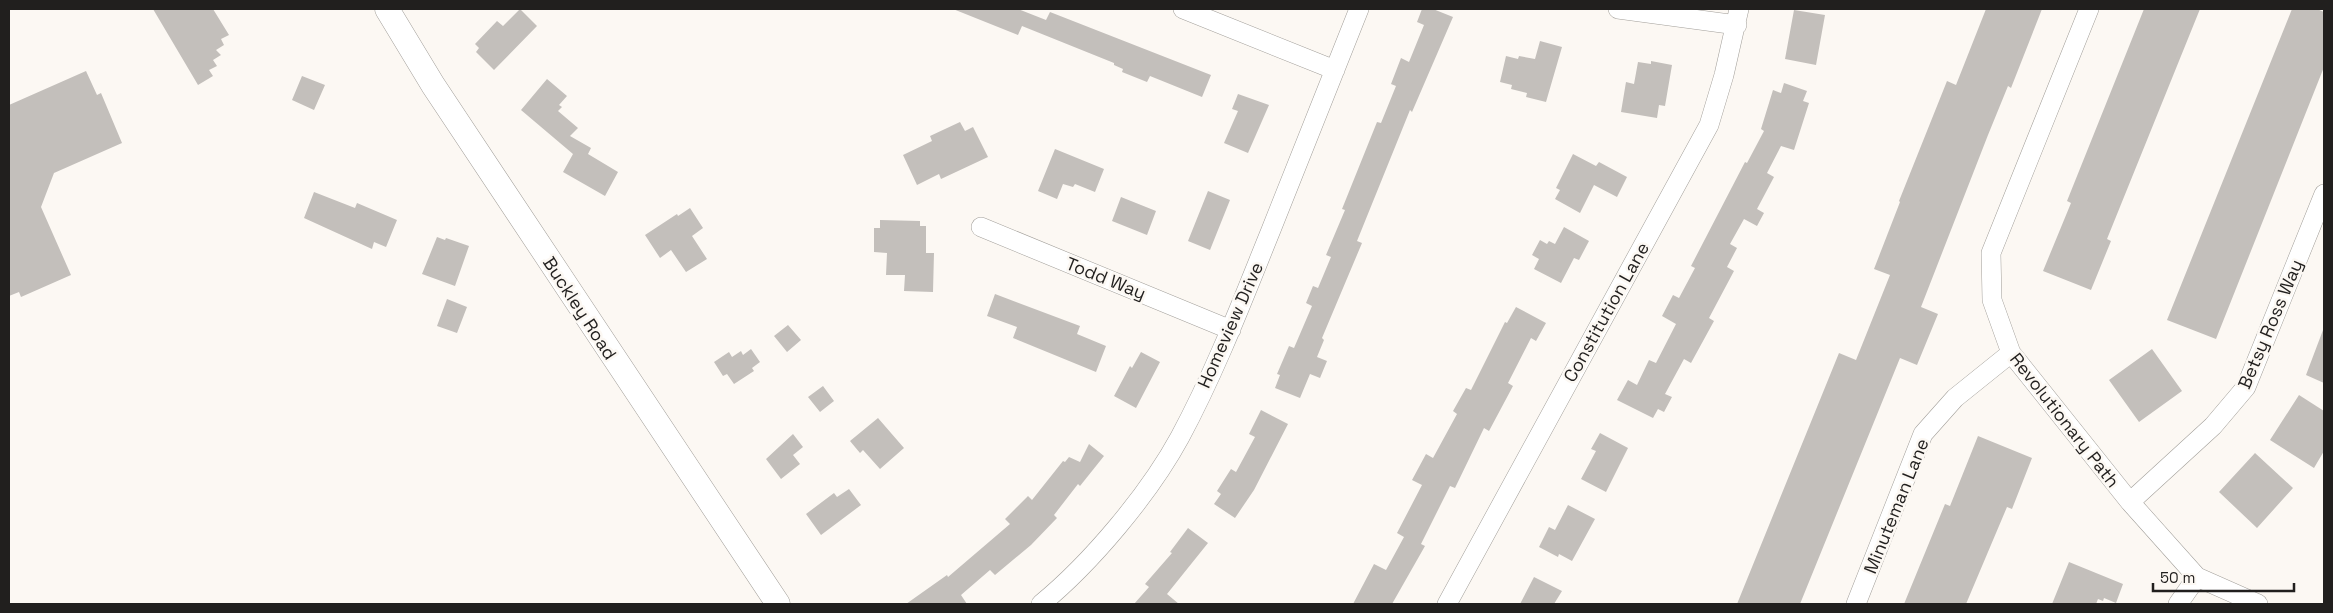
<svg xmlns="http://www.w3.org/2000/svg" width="2333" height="613" font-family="'Space Grotesk',sans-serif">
<rect width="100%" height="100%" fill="#fcf8f3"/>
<path fill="#c3bfbb" d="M153 9H213L229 35 221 39 224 45 216 50 221 55 213 60 217 66 209 70 213 76 198 85Z
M520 9 537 26 494 70 476 52 479 48 475 44 497 21 503 26Z
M953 9H1018L1046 20 1050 12 1211 75 1202 97 1150 76 1147 82 1122 72 1123 69 1114 65V63L1022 26 1018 35Z
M1422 9H1433L1453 17 1412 112 1410 110 1357 241 1362 243 1322 338 1324 340 1317 357 1327 361 1320 378 1310 374 1300 398 1275 388 1280 375 1277 374 1289 346 1294 348 1312 306 1306 303 1313 286 1318 288 1331 257 1326 255 1345 210 1342 209 1377 122 1381 123 1396 86 1391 84 1401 58 1409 62 1424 25 1417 22Z
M1986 9H2042L2011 88 2008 86 1988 135 1921 307 1938 314 1917 365 1900 358 1800 604H1737L1839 353 1856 360 1890 275 1874 269 1900 202 1899 201 1947 81 1956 85Z
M2144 9H2200L2107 239 2111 241 2091 290 2043 271 2071 203 2067 201Z
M2292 9H2317L2324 12V67L2216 339 2167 320Z
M1794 10 1825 15 1816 65 1785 59Z
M1540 41 1562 47 1546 102 1526 97 1527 93 1511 89 1512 85 1500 82 1506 56 1518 59 1519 56 1535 59Z
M1651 61 1672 65 1665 106 1659 105 1657 118 1621 112 1626 82 1634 84 1638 62 1651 64Z
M86 71 97 95 101 93 122 143 54 173 41 207 71 275 21 297 19 292 9 296V105Z
M302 76 325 85 314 110 292 100Z
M547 79 567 96 559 105 562 107 558 111 578 128 570 136 591 148 588 154 618 172 605 196 563 172 573 154 521 110Z
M1784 83 1807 91 1803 101 1809 103 1794 150 1781 146 1767 173 1774 177 1757 209 1764 213 1757 226 1744 219 1730 244 1737 248 1727 267 1734 271 1709 318 1714 321 1691 363 1684 359 1665 394 1672 397 1664 412 1658 409 1653 418 1617 400 1628 380 1637 385 1649 360 1656 363 1676 324 1662 316 1673 295 1679 298 1695 268 1691 266 1745 162 1747 163 1764 131 1761 129 1773 90 1781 93Z
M1238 94 1269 105 1248 153 1224 143 1238 111 1232 109Z
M960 122 965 131 973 127 988 157 941 179 939 174 917 185 903 155 932 141 930 136Z
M1055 149 1104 169 1095 192 1075 184 1073 187 1063 184 1057 199 1038 191Z
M1573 154 1596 166 1599 162 1627 177 1617 197 1594 185 1580 213 1555 199 1560 190 1556 188Z
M1208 191 1230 200 1210 250 1188 241Z
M314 192 355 208 357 203 397 220 386 247 374 242 372 249 304 218Z
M1121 197 1156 211 1147 235 1112 221Z
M690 208 703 228 692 236 707 259 686 272 671 250 660 258 645 235 677 214 678 216Z
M880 220 920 221V226H926V253H934L933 292 904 291 905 275H886L887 253 874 252V228H880Z
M1564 227 1589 241 1579 260 1574 258 1561 283 1534 269 1539 259 1532 255 1540 240 1547 244 1549 241 1555 244Z
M437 237 445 240 446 238 469 246 455 286 422 274Z
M995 294 1080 326 1077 334 1106 346 1096 372 1013 338 1017 327 987 316Z
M447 299 467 307 457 333 437 326Z
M1516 307 1546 323 1536 341 1531 338 1508 383 1513 386 1489 431 1484 428 1455 488 1450 486 1421 544 1425 546 1392 604H1353L1374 564 1386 570 1404 537 1397 533 1422 485 1412 480 1426 454 1433 458 1457 414 1453 411 1466 388 1471 390 1505 322 1507 323Z
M788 325 801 340 787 352 774 336Z
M2323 330H2324V383L2306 375Z
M751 349 760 362 752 368 754 371 734 384 727 374 723 376 714 362 729 352 732 357 741 351 743 355Z
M2152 349 2182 391 2139 422 2109 380Z
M1141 352 1160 362 1136 408 1114 396 1130 366 1132 368Z
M823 386 834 401 820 412 808 397Z
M2299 395 2324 411V451L2314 468 2270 440Z
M1261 410 1288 424 1254 490 1235 518 1214 504 1221 494 1217 491 1231 469 1236 472 1255 437 1249 434Z
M878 418 904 448 880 469 863 450 860 453 850 441Z
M1600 433 1628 448 1606 492 1581 479 1596 451 1591 449Z
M793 434 803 447 793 455 800 464 781 479 766 459Z
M1978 436 2032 458 2012 509 2007 507 1966 604H1904L1945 504 1950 506Z
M1089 444 1104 456 1080 486 1078 484 1054 515 1057 518 1031 545 995 575 990 570 961 595 967 604H906L947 575 948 577 1010 524 1005 519 1028 496 1032 500 1063 461 1065 462 1069 457 1080 462Z
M2255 453 2293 488 2257 528 2219 492Z
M849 489 861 505 821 535 806 514 834 493 837 497Z
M1568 505 1595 519 1572 561 1559 554 1558 557 1539 547 1549 527 1555 530Z
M1188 528 1208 543 1167 594 1179 604H1134L1149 587 1145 584 1172 553 1170 552Z
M2069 562 2123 584 2116 603 2104 598 2103 601 2098 599 2096 604H2052Z
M1534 577 1562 591 1554 604H1520Z"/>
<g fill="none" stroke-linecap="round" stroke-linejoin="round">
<defs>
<path id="minor" d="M1183 9 1335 70
M1618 9 1737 25
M2089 9 1991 253 1992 300 2011 353 2130 502 2197 577 2258 604
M981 227 1231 330
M2130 502 2213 426 2246 387 2324 194
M1041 604C1091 563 1149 494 1180 437 1216 370 1243 299 1271 230 1300 156 1330 83 1359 9
M1447 604 1709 125 1724 75 1739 9
M1856 604 1923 434 1955 398 2011 353
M2178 604 2197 577"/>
<path id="tertiary" d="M387 9 433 85 778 604"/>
</defs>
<use href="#minor" stroke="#a29f9a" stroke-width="20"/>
<use href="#tertiary" stroke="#a29f9a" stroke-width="25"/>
<use href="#minor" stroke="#fff" stroke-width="19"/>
<use href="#tertiary" stroke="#fff" stroke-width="24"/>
</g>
<g text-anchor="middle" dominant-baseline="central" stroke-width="5" stroke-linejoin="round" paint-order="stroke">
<g font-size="18" fill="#211f1e" stroke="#fcf8f3">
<text transform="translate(1106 278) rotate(22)">Todd Way</text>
<text transform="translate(580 308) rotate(57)">Buckley Road</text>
<text transform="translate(1606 312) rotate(-61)">Constitution Lane</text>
<text transform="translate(2270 324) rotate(-67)">Betsy Ross Way</text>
<text transform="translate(1230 325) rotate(-66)">Homeview Drive</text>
<text transform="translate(2065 420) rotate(52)">Revolutionary Path</text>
<text transform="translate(1896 506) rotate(-68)">Minuteman Lane</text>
</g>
</g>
<rect width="2333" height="613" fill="none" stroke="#211f1e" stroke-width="20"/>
<path d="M2153 583v8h141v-8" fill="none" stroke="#211f1e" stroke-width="2.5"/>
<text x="2160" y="583" font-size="15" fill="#211f1e" stroke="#fcf8f3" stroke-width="4" paint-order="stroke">50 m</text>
</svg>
